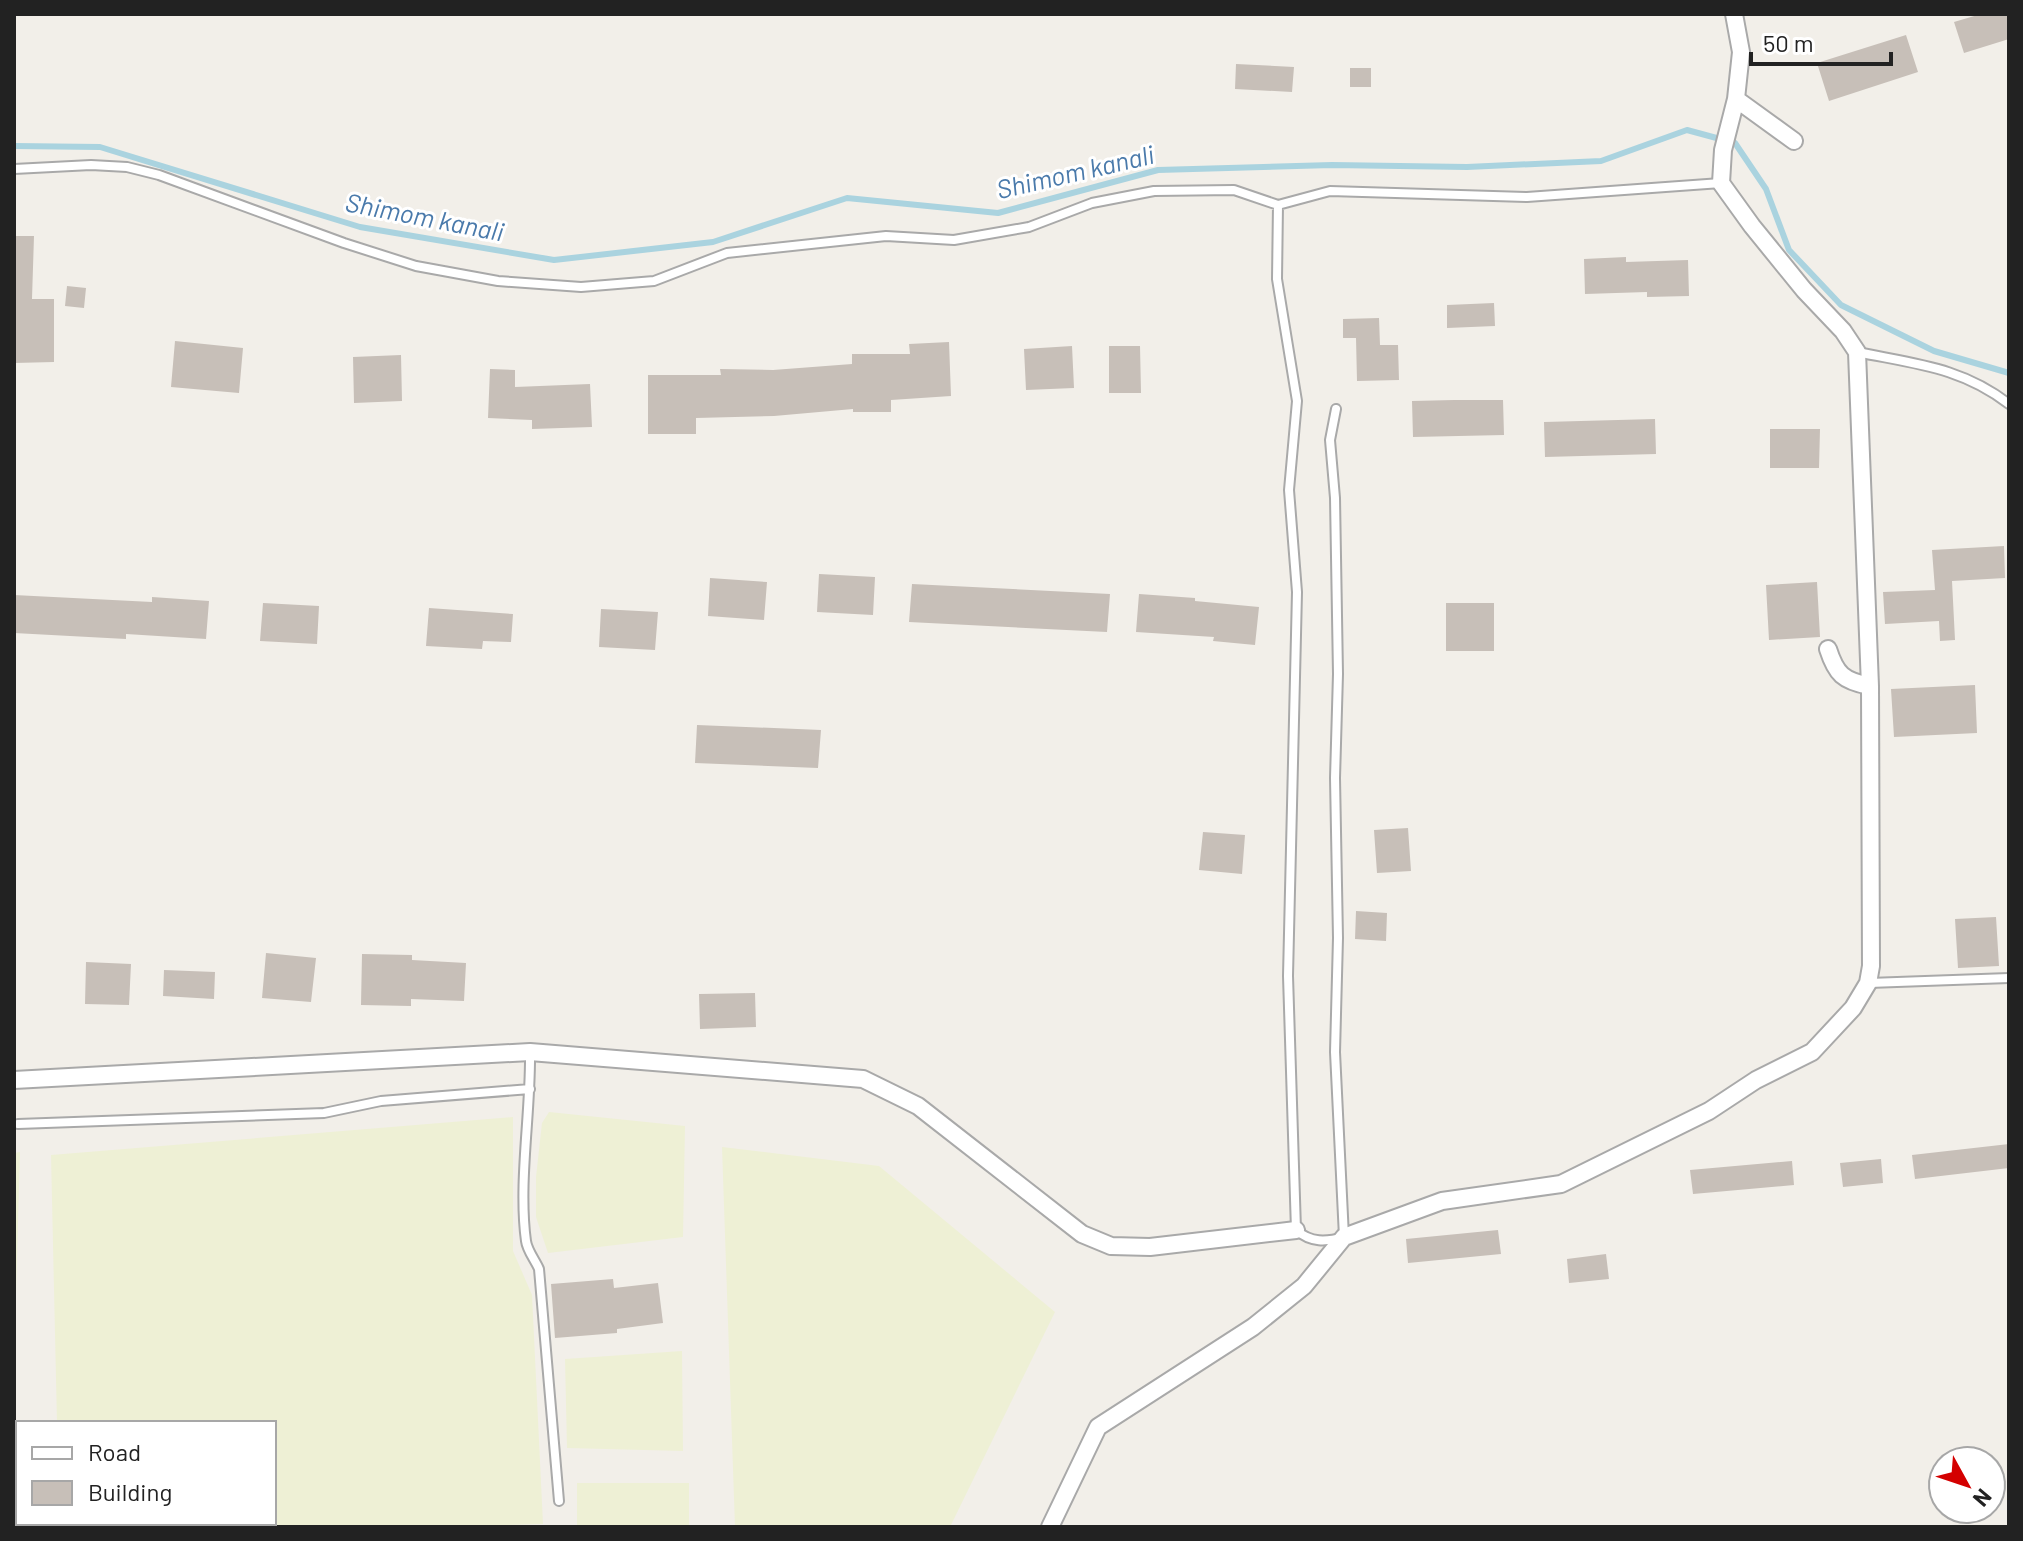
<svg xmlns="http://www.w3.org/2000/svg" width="2023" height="1541" font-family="Barlow,sans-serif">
<rect width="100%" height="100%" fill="#f2efe9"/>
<path fill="#eef0d5" d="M549 1112 685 1126 683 1237 548 1253 536 1217V1177L542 1123Z
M513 1117V1251L532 1295 543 1524 435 1527H60V1523H274V1423H57L51 1155Z
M722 1147 879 1166 1055 1312 950 1527H735Z
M20 1152 14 1366V1153Z
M682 1351 683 1451 567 1448 565 1359Z
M577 1483H689V1527H577Z"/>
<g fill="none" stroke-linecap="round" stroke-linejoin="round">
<path stroke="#aad3df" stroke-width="6" d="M14 146 100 147 360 227 554 260 713 242 847 198 998 213 1158 170 1332 165 1467 167 1601 161 1687 130 1735 143 1766 189 1789 250 1841 305 1934 351 2009 373"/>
</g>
<path fill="#c7bfb8" d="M1981 14H2009V39L1964 53 1954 22Z
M1906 35 1918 72 1829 101 1817 63Z
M1236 64 1294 67 1292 92 1235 89Z
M1350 68H1371V87H1350Z
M14 236H34L32 299H54V362L14 363Z
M1626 257V262L1688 260 1689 296 1647 297V292L1585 294 1584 259Z
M67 286 86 288 84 308 65 306Z
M1494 303 1495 326 1447 328V305Z
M1379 318 1380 345H1398L1399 380 1357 381 1356 338H1343V319Z
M175 341 243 348 239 393 171 387Z
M949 342 951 396 891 400V412H853V409L774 416 696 418V434H648V375H721L720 369 773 370 852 364V354H910L909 344Z
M1072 346 1074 388 1026 390 1024 349Z
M1109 346H1140L1141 393H1109Z
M401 355 402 401 354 403 353 357Z
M490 369 515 370V387L590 384 592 427 532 429V420L488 418Z
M1454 400H1503L1504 435 1413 437 1412 401Z
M1655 419 1656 454 1545 457 1544 422Z
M1770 429H1820L1819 468H1770Z
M2004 546 2005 578 1952 581 1955 640 1940 641 1939 621 1885 624 1883 592 1935 590 1932 550Z
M819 574 875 577 873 615 817 612Z
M710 578 767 582 764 620 708 616Z
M1817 582 1820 637 1769 640 1766 585Z
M912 584 1110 594 1107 632 909 622Z
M1139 594 1195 598V601L1259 607 1255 645 1213 641 1214 637 1136 632Z
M14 595 152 602V597L209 601 206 639 126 634V639L14 633Z
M263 603 319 606 317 644 260 641Z
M1446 603H1494V651H1446Z
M429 608 513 614 511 642 483 641 482 649 426 646Z
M601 609 658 612 655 650 599 647Z
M1975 685 1977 733 1894 737 1891 689Z
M697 725 821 730 818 768 695 763Z
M1408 828 1411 871 1377 873 1374 830Z
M1203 832 1245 835 1242 874 1199 870Z
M1356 911 1387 913 1386 941 1355 939Z
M1996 917 1999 966 1958 968 1955 919Z
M266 953 316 958 311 1002 262 998Z
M362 954 412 955V960L466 963 464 1001 411 999V1006L361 1005Z
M86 962 131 964 129 1005 85 1004Z
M164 970 215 972 214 999 163 996Z
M755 993 756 1027 700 1029 699 994Z
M2009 1144V1168L1915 1179 1912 1155Z
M1881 1159 1883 1183 1843 1187 1840 1163Z
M1792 1161 1794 1185 1693 1194 1690 1170Z
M1498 1230 1501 1254 1408 1263 1406 1239Z
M1606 1254 1609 1279 1569 1283 1567 1259Z
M613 1279 614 1288 658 1283 663 1323 617 1329V1333L555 1338 551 1284Z"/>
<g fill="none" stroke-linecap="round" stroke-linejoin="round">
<defs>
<path id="service" d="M14 169 91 165 127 167 159 175 344 243 416 266 498 281 581 287 654 281 727 253 886 236 954 240 1029 227 1092 203 1154 191 1234 190 1278 205
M1857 352C1915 364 1961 367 2009 404
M1336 409 1330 440 1335 498 1338 674 1335 778 1338 938 1335 1052 1344 1237C1326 1242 1311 1243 1296 1230L1288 976 1297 592 1289 490 1297 401 1277 279 1278 205 1330 191 1527 197 1721 183
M1869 983 2009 978
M530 1052C531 1112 518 1183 526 1241 527 1250 535 1260 539 1269L559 1501
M18 1124 324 1113 381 1101 530 1089"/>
<path id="minor" d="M1736 99 1794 141
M1828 649C1836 674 1843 681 1870 686
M14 1080 530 1052 863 1079 918 1106 1082 1234 1111 1246 1150 1247 1296 1230
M1050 1527 1098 1427 1253 1327 1304 1286 1344 1237 1442 1201 1561 1184 1709 1111 1756 1080 1812 1052 1853 1008 1868 983 1871 966 1870 686 1857 352 1843 331 1804 290 1752 226 1721 183 1723 150 1736 99 1741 52 1734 14"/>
</defs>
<use href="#service" stroke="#a9a9a9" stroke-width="12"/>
<use href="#minor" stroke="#a9a9a9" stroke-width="20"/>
<use href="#service" stroke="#fff" stroke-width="8"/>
<use href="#minor" stroke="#fff" stroke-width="16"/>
</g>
<g text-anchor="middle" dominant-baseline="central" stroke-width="6" stroke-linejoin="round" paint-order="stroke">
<g font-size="26" font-style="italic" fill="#4a7aab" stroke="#fff">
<text transform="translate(1075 171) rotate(-13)">Shimom kanali</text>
<text transform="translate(425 216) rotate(11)">Shimom kanali</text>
</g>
</g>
<rect width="2023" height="1541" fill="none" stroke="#222222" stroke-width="32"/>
<rect x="16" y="1421" width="260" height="104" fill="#ffffff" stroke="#a7a7a7" stroke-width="2"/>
<rect x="32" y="1447" width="40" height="12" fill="#ffffff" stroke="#a7a7a7" stroke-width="2"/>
<text x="88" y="1461" font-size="24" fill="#222222">Road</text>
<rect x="32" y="1481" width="40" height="24" fill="#c7bfb8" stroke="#a7a7a7" stroke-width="2"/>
<text x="88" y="1501" font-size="24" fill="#222222">Building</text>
<g transform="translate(1967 1485) rotate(130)"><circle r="38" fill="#ffffff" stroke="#a7a7a7" stroke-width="2"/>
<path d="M0-6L14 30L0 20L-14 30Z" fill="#d40000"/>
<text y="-12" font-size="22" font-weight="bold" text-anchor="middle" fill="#222222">N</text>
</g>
<path d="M1751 52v12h140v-12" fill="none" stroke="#222222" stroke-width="4"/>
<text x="1763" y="52" font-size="24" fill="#222222" stroke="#ffffff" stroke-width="6" paint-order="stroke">50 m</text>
</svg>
